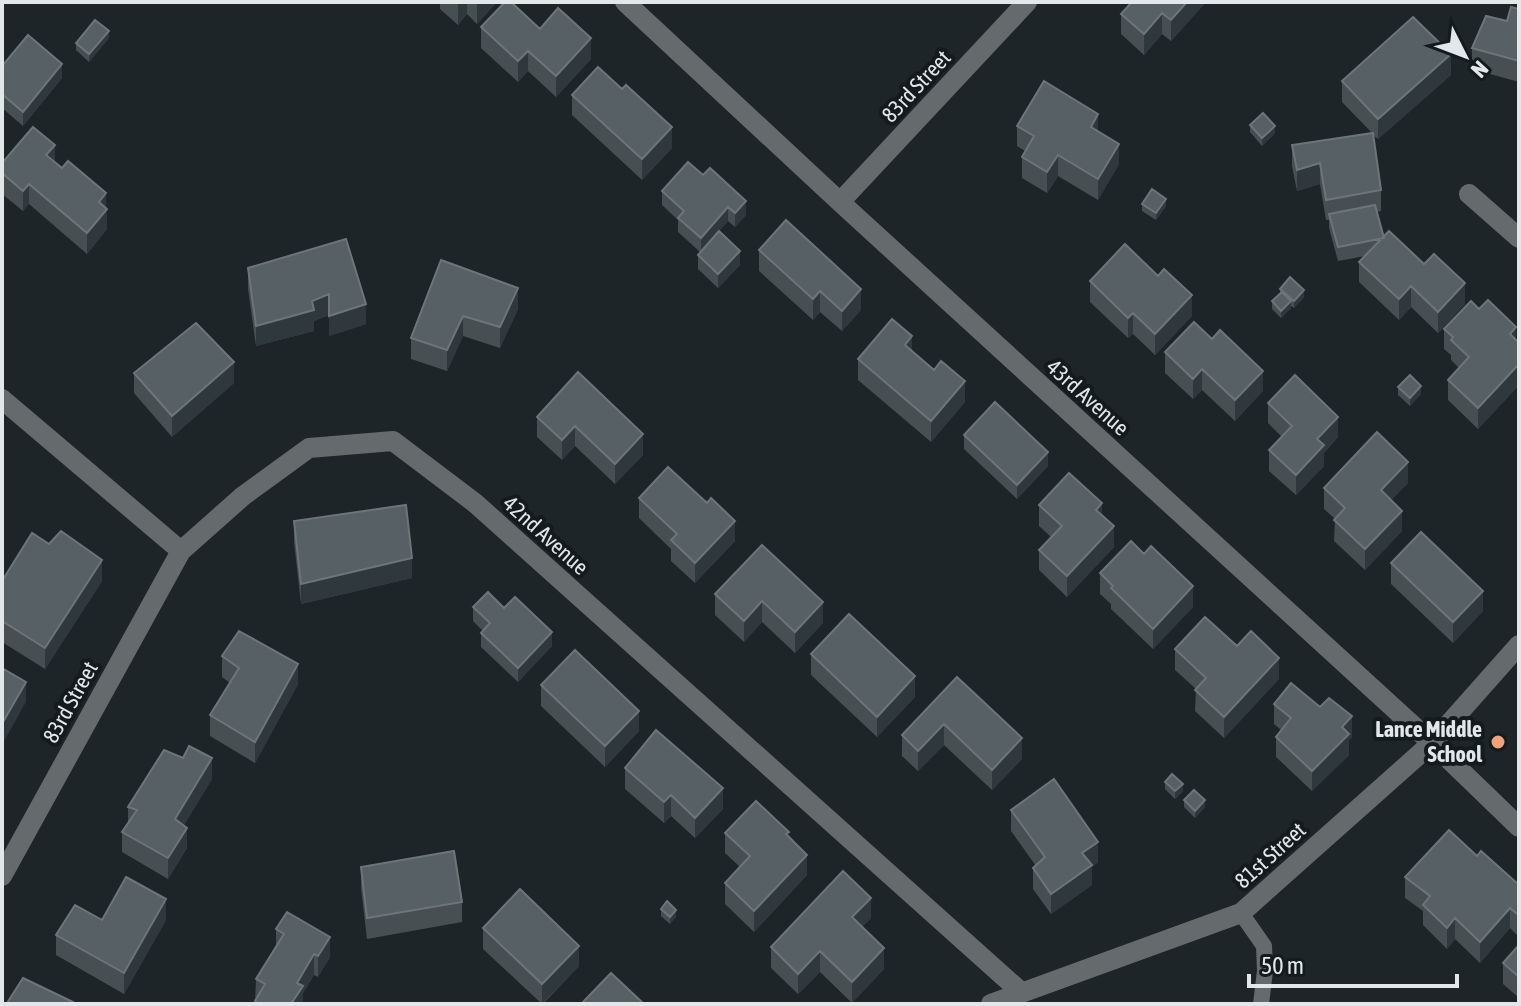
<svg xmlns="http://www.w3.org/2000/svg" width="1521" height="1006" font-family="'Asap Condensed',sans-serif">
<rect width="100%" height="100%" fill="#1d2529"/>
<g fill="none" stroke-linecap="round" stroke-linejoin="round">
<path stroke="#656a6c" stroke-width="16" d="M1241 913 1264 946 1265 971 1261 1004"/>
<path stroke="#656a6c" stroke-width="20" d="M625 2 840 202 1432 743 1519 827
M1469 194 1519 238
M840 202 1027 2
M2 399 181 551
M2 876 181 551 243 496 309 448 393 441 475 503 1021 992
M991 1004 1241 913 1432 743 1519 645"/>
</g>
<path fill="#474f53" d="M440 2H497L477 24 467 14 458 25 440 9Z
M1132 2H1206L1171 41 1162 34 1144 55 1121 34V14Z
M1519 9V82L1472 69V48L1507 21Z
M481 27 540 29 591 59 556 97 528 71 518 82 481 48Z
M109 38 89 62 76 50V43Z
M2 66 62 78 23 126 2 108Z
M1451 75 1378 139 1373 135 1381 190V211L1377 212 1383 237 1465 304 1438 333 1411 307 1399 320 1359 282V262L1365 256 1338 261 1329 228V220H1326L1320 184 1297 191 1292 166V145L1372 133 1342 102V81Z
M572 95 672 148 642 180 572 115Z
M1250 125 1275 133 1262 146 1250 132Z
M1017 126 1098 131 1119 164 1098 200 1058 176 1047 193 1022 178V157L1025 151 1017 146Z
M55 162 106 208 107 229 87 254 29 204 23 211 2 194V163Z
M688 162 746 215 735 227 728 221 719 231 740 265 718 288 698 269V255L700 252 678 232V220L662 205V191Z
M1142 204 1166 206 1156 220 1142 211Z
M759 250 861 310 842 331 820 312 813 320 759 271Z
M248 268 366 324 329 336V315L314 321V331L256 346 248 289Z
M1090 281 1192 316 1155 355 1133 334 1128 338 1090 302Z
M518 288V309L500 348 463 336 447 371 411 359V338Z
M1280 289 1304 297 1294 308 1291 306V308L1281 318 1272 309V301L1280 294Z
M1444 329 1516 340 1519 343V385L1478 429 1448 400V380L1459 368 1451 360V355L1444 349Z
M912 351 934 370 965 402 931 442 858 380V359Z
M1165 352 1263 391 1235 421 1202 390 1193 399 1165 373Z
M578 372 643 455 615 484 575 446 562 460 537 437V417Z
M134 373 234 383 172 437 134 393Z
M1398 387 1421 394 1410 406 1398 395Z
M1268 403 1338 437 1324 453V466L1296 495 1269 471V450L1282 437 1268 423Z
M964 435 1048 466 1017 499 964 449Z
M1408 483 1391 500 1402 531 1365 570 1334 541 1335 519 1324 509V488Z
M639 498 735 541 695 583 671 561V549L639 518Z
M1039 505 1102 515 1114 547 1067 597 1039 570V550L1051 537 1039 526Z
M294 521 412 578 301 604 294 542Z
M49 544 102 581 45 669 2 642V581Z
M762 545 823 623 795 653 762 622 744 642 715 615V594Z
M1391 563 1483 611 1453 643 1391 584Z
M1100 573 1193 607 1153 649 1111 609V604L1100 594Z
M473 607 504 608 552 646 518 682 481 647V633L483 631 473 621Z
M1237 646 1279 679 1224 738 1195 711 1196 689 1175 670V649Z
M811 654 915 697 877 737 811 675Z
M222 656 298 684 255 763 210 736V715L230 683 222 677Z
M957 677 1022 759 992 790 944 745 918 771 902 756V735Z
M541 685 639 731 605 767 541 706Z
M1274 704 1320 707 1352 737 1349 740V755L1312 791 1276 757V737L1281 730 1274 724Z
M625 768 723 809 695 838 671 816 664 823 625 789Z
M212 779 184 825 187 848 168 879 122 852V832L128 822V807Z
M1165 782 1183 791 1175 799 1165 789Z
M1184 800 1205 807 1195 818 1184 807Z
M1011 810 1098 862 1092 867V885L1051 914 1033 889V868L1036 866 1011 831Z
M725 833 789 837 807 875 754 932 725 904V883L740 867 725 853Z
M1477 856 1519 885 1517 935 1510 928 1480 963 1455 939 1447 949 1423 925V911L1405 898V877Z
M361 867 462 902V922L367 939 361 888Z
M661 909 676 917 670 924 661 916Z
M871 918 862 927 884 969 852 1003 820 972 798 994 771 968V947Z
M102 920H166L124 994 56 955V935Z
M483 928 579 966 543 1004H542L483 949Z
M276 929 330 957 318 977 314 975 303 993V1004H255L256 979 276 947Z
M1519 945V998L1503 984V963Z"/>
<path fill="#2f383c" d="M460 2H467V14L458 25V4Z
M478 2H497L477 24V3Z
M1187 2H1206L1171 41V20Z
M1162 13V34L1144 55V34Z
M109 31V38L89 62V54Z
M591 38V59L556 97V76Z
M528 51V71L518 82V61Z
M1451 54V75L1378 139V119Z
M62 64V78L23 126V112Z
M1098 114V135L1091 127Z
M1275 126V133L1262 146V138Z
M672 127V148L642 180V159Z
M1119 144V164L1098 200V179Z
M55 145V166L46 155Z
M1058 155V176L1047 193V172Z
M1320 163V184L1297 191V170Z
M29 184V204L23 211V191Z
M106 193 107 229 87 254V233L99 202Z
M1166 199V206L1156 220V213Z
M746 201V215L735 227V213Z
M728 207V221L701 252V238Z
M740 251V265L718 288V274Z
M1465 283V304L1438 333V312Z
M1411 286V307L1399 320V299Z
M518 288V309L500 348V327Z
M861 289V310L842 331V311Z
M1304 290V297L1294 308V301Z
M820 291V312L813 320V299Z
M329 294V315L314 321V331L256 346V326Z
M1192 295V316L1155 355V334Z
M1291 301V308L1281 318V311Z
M366 304V324L329 336V316Z
M1133 313V334L1128 338V318Z
M463 316V336L447 371V350Z
M1516 327V348L1510 334Z
M912 336V357L905 345Z
M234 362V383L172 437V416Z
M1519 364V385L1478 429V408Z
M1202 369V390L1193 399V379Z
M1263 371V391L1235 421V400Z
M965 381V402L931 442V421Z
M1421 386V394L1410 406V398Z
M1338 417V437L1324 453V466L1296 495V475L1317 439Z
M575 426V446L562 460V440Z
M643 434V455L615 484V464Z
M1048 452V466L1017 499V485Z
M1408 462V483L1381 511V490Z
M1102 503V524L1096 510Z
M1402 511V531L1365 570V549Z
M735 521V541L695 583V563Z
M1114 526V547L1067 597V576Z
M412 558V578L301 604V584Z
M102 560V581L45 669V648Z
M1193 586V607L1153 649V629Z
M1483 591V611L1453 643V622Z
M762 601V622L744 642V621Z
M823 602V623L795 653V632Z
M552 632V646L518 682V668Z
M1279 658V679L1224 738V717Z
M298 664V684L255 763V742Z
M915 676V697L877 737V717Z
M26 682V702L3 743V722Z
M639 711V731L605 767V746Z
M1352 716V737L1349 740V755L1312 791V771L1342 727Z
M944 724V745L918 771V751Z
M1022 738V759L992 790V770Z
M212 758V779L175 840V819Z
M1183 784V791L1175 799V791Z
M723 788V809L695 838V818Z
M671 795V816L664 823V802Z
M1205 800V807L1195 818V811Z
M187 828V848L168 879V858Z
M1098 842V862L1092 867V885L1051 914V894L1082 853Z
M807 855V875L754 932V911Z
M871 898V918L852 938V917Z
M166 899V920L124 994V973Z
M1510 908V928L1480 963V942Z
M676 910V917L670 924V917Z
M1519 912V932L1517 935V914Z
M1455 918V939L1447 949V928Z
M330 937V957L318 977V956Z
M579 946V966L542 1004V984Z
M884 948V969L852 1003V982Z
M820 951V972L798 994V974Z
M314 954V975L303 993V1004H291L297 983Z"/>
<path fill="#576064" stroke="#6d7579" stroke-width="2" d="M505 2H511L540 29 558 8 591 38 556 76 528 51 518 61 481 27Z
M1132 2H1187L1171 20 1162 13 1144 34 1121 14Z
M1511 7 1519 9V61L1472 48 1486 16 1507 21Z
M1413 17 1451 54 1378 119 1342 81Z
M95 20 109 31 89 54 76 43Z
M28 35 62 64 23 112 2 94V66Z
M598 67 622 89 626 85 672 127 642 159 572 95Z
M1044 81 1098 114 1091 127 1119 144 1098 179 1058 155 1047 172 1022 157 1034 136 1017 126Z
M1263 113 1275 126 1262 138 1250 125Z
M33 127 55 145 46 155 62 168 68 161 106 193 99 202 107 209 87 233 29 184 23 191 2 173V163Z
M1373 133 1381 190 1326 200 1320 163 1297 170 1292 145Z
M688 162 703 175 710 168 746 201 735 213 728 207 701 238 678 218 684 211 662 191Z
M1152 189 1166 199 1156 213 1142 204Z
M1375 205 1384 238 1338 247 1329 214Z
M786 220 861 289 842 311 820 291 813 299 759 250Z
M719 231 740 251 718 274 698 255Z
M1389 231 1424 264 1434 254 1465 283 1438 312 1411 286 1399 299 1359 262Z
M346 239 366 304 329 316V294L312 301 314 310 256 326 248 268Z
M1125 244 1158 276 1164 269 1192 295 1155 334 1133 313 1128 318 1090 281Z
M441 260 518 288 500 327 463 316 447 350 411 338Z
M1290 277 1304 290 1294 301 1280 289Z
M1282 292 1291 301 1281 311 1272 301Z
M1488 300 1516 327 1510 334 1519 343V364L1478 408 1448 380 1469 357 1451 340 1453 337 1444 329 1471 301 1479 309Z
M892 319 912 336 905 345 934 370 941 361 965 381 931 421 858 359Z
M1194 322 1212 339 1220 330 1263 371 1235 400 1202 369 1193 379 1165 352Z
M196 323 234 362 172 416 134 373Z
M578 372 643 434 615 464 575 426 562 440 537 417Z
M1295 375 1338 417 1317 439 1324 445 1296 475 1269 450 1292 426 1268 403Z
M1410 375 1421 386 1410 398 1398 387Z
M995 402 1048 452 1017 485 964 435Z
M1377 432 1408 462 1381 490 1402 511 1365 549 1334 520 1345 508 1324 488Z
M668 467 707 503 711 498 735 521 695 563 671 540 677 534 639 498Z
M1069 473 1102 503 1096 510 1114 526 1067 576 1039 550 1062 526 1039 505Z
M406 505 412 558 301 584 294 521Z
M61 531 102 560 45 648 2 621V581L32 533 49 544Z
M1421 532 1483 591 1453 622 1391 563Z
M1131 541 1144 554 1151 546 1193 586 1153 629 1111 588 1113 586 1100 573Z
M762 545 823 602 795 632 762 601 744 621 715 594Z
M488 592 504 608 515 597 552 632 518 668 481 633 490 623 473 607Z
M849 614 915 676 877 717 811 654Z
M1205 617 1237 646 1251 631 1279 658 1224 717 1195 690 1206 678 1175 649Z
M239 631 298 664 255 742 210 715 239 668 222 656Z
M575 650 639 711 605 746 541 685Z
M2 668 26 682 3 722H2Z
M957 677 1022 738 992 770 944 724 918 751 902 735Z
M1291 683 1320 707 1329 698 1352 716 1342 727 1349 734 1312 771 1276 737 1291 718 1274 704Z
M656 730 723 788 695 818 671 795 664 802 625 768Z
M189 746 212 758 175 819 187 828 168 858 122 832 137 810 128 807 164 750 183 758Z
M1172 774 1183 784 1175 791 1165 782Z
M1054 779 1098 842 1082 853 1092 865 1051 894 1033 868 1045 857 1011 810Z
M1194 790 1205 800 1195 811 1184 800Z
M756 801 789 832 786 834 807 855 754 911 725 883 750 856 725 833Z
M1449 830 1477 856 1481 851 1519 885V912L1517 914 1510 908 1480 942 1455 918 1447 928 1423 905 1430 896 1405 877Z
M454 851 462 902 367 918 361 867Z
M843 871 871 898 852 917 884 948 852 982 820 951 798 974 771 947Z
M126 877 166 899 124 973 56 935 75 905 102 920Z
M520 889 579 946 542 984 483 928Z
M667 901 676 910 670 917 661 909Z
M287 912 330 937 318 956 314 954 297 983 303 986 291 1004H260L255 1001 265 984 256 979 284 934 276 929Z
M1519 945V977L1503 963Z
M611 973 644 1004H581Z
M23 978 77 1004H9L7 1003Z"/>
<circle fill="#f0a27a" stroke="#141b1f" stroke-width="3" cx="1498" cy="742" r="8"/>
<g text-anchor="middle" dominant-baseline="central" stroke-width="8" stroke-linejoin="round" paint-order="stroke">
<g font-size="22" fill="#e2e8ea" stroke="#141b1f">
<text transform="translate(916 86) rotate(-47)">83rd Street</text>
<text transform="translate(1088 397) rotate(42)">43rd Avenue</text>
<text transform="translate(546 535) rotate(42)">42nd Avenue</text>
<text transform="translate(70 702) rotate(-61)">83rd Street</text>
<text transform="translate(1270 855) rotate(-42)">81st Street</text>
</g>
<g font-size="22" font-weight="bold" fill="#e2e8ea" stroke="#141b1f" text-anchor="end">
<text x="1482" y="729">Lance Middle<tspan x="1482" dy="25">School</tspan></text>
</g>
</g>
<rect width="1521" height="1006" fill="none" stroke="#e2e8ea" stroke-width="8"/>
<g transform="translate(1465 56) rotate(132)" stroke="#141b1f" stroke-width="6" paint-order="stroke">
<path d="M0-6L14 30L0 20L-14 30Z" fill="#e2e8ea"/>
<text y="-12" font-size="22" font-weight="bold" text-anchor="middle" fill="#e2e8ea">N</text>
</g>
<path d="M1249 974v12h208v-12" fill="none" stroke="#e2e8ea" stroke-width="4"/>
<text x="1261" y="974" font-size="24" fill="#e2e8ea" stroke="#141b1f" stroke-width="6" paint-order="stroke">50 m</text>
</svg>
